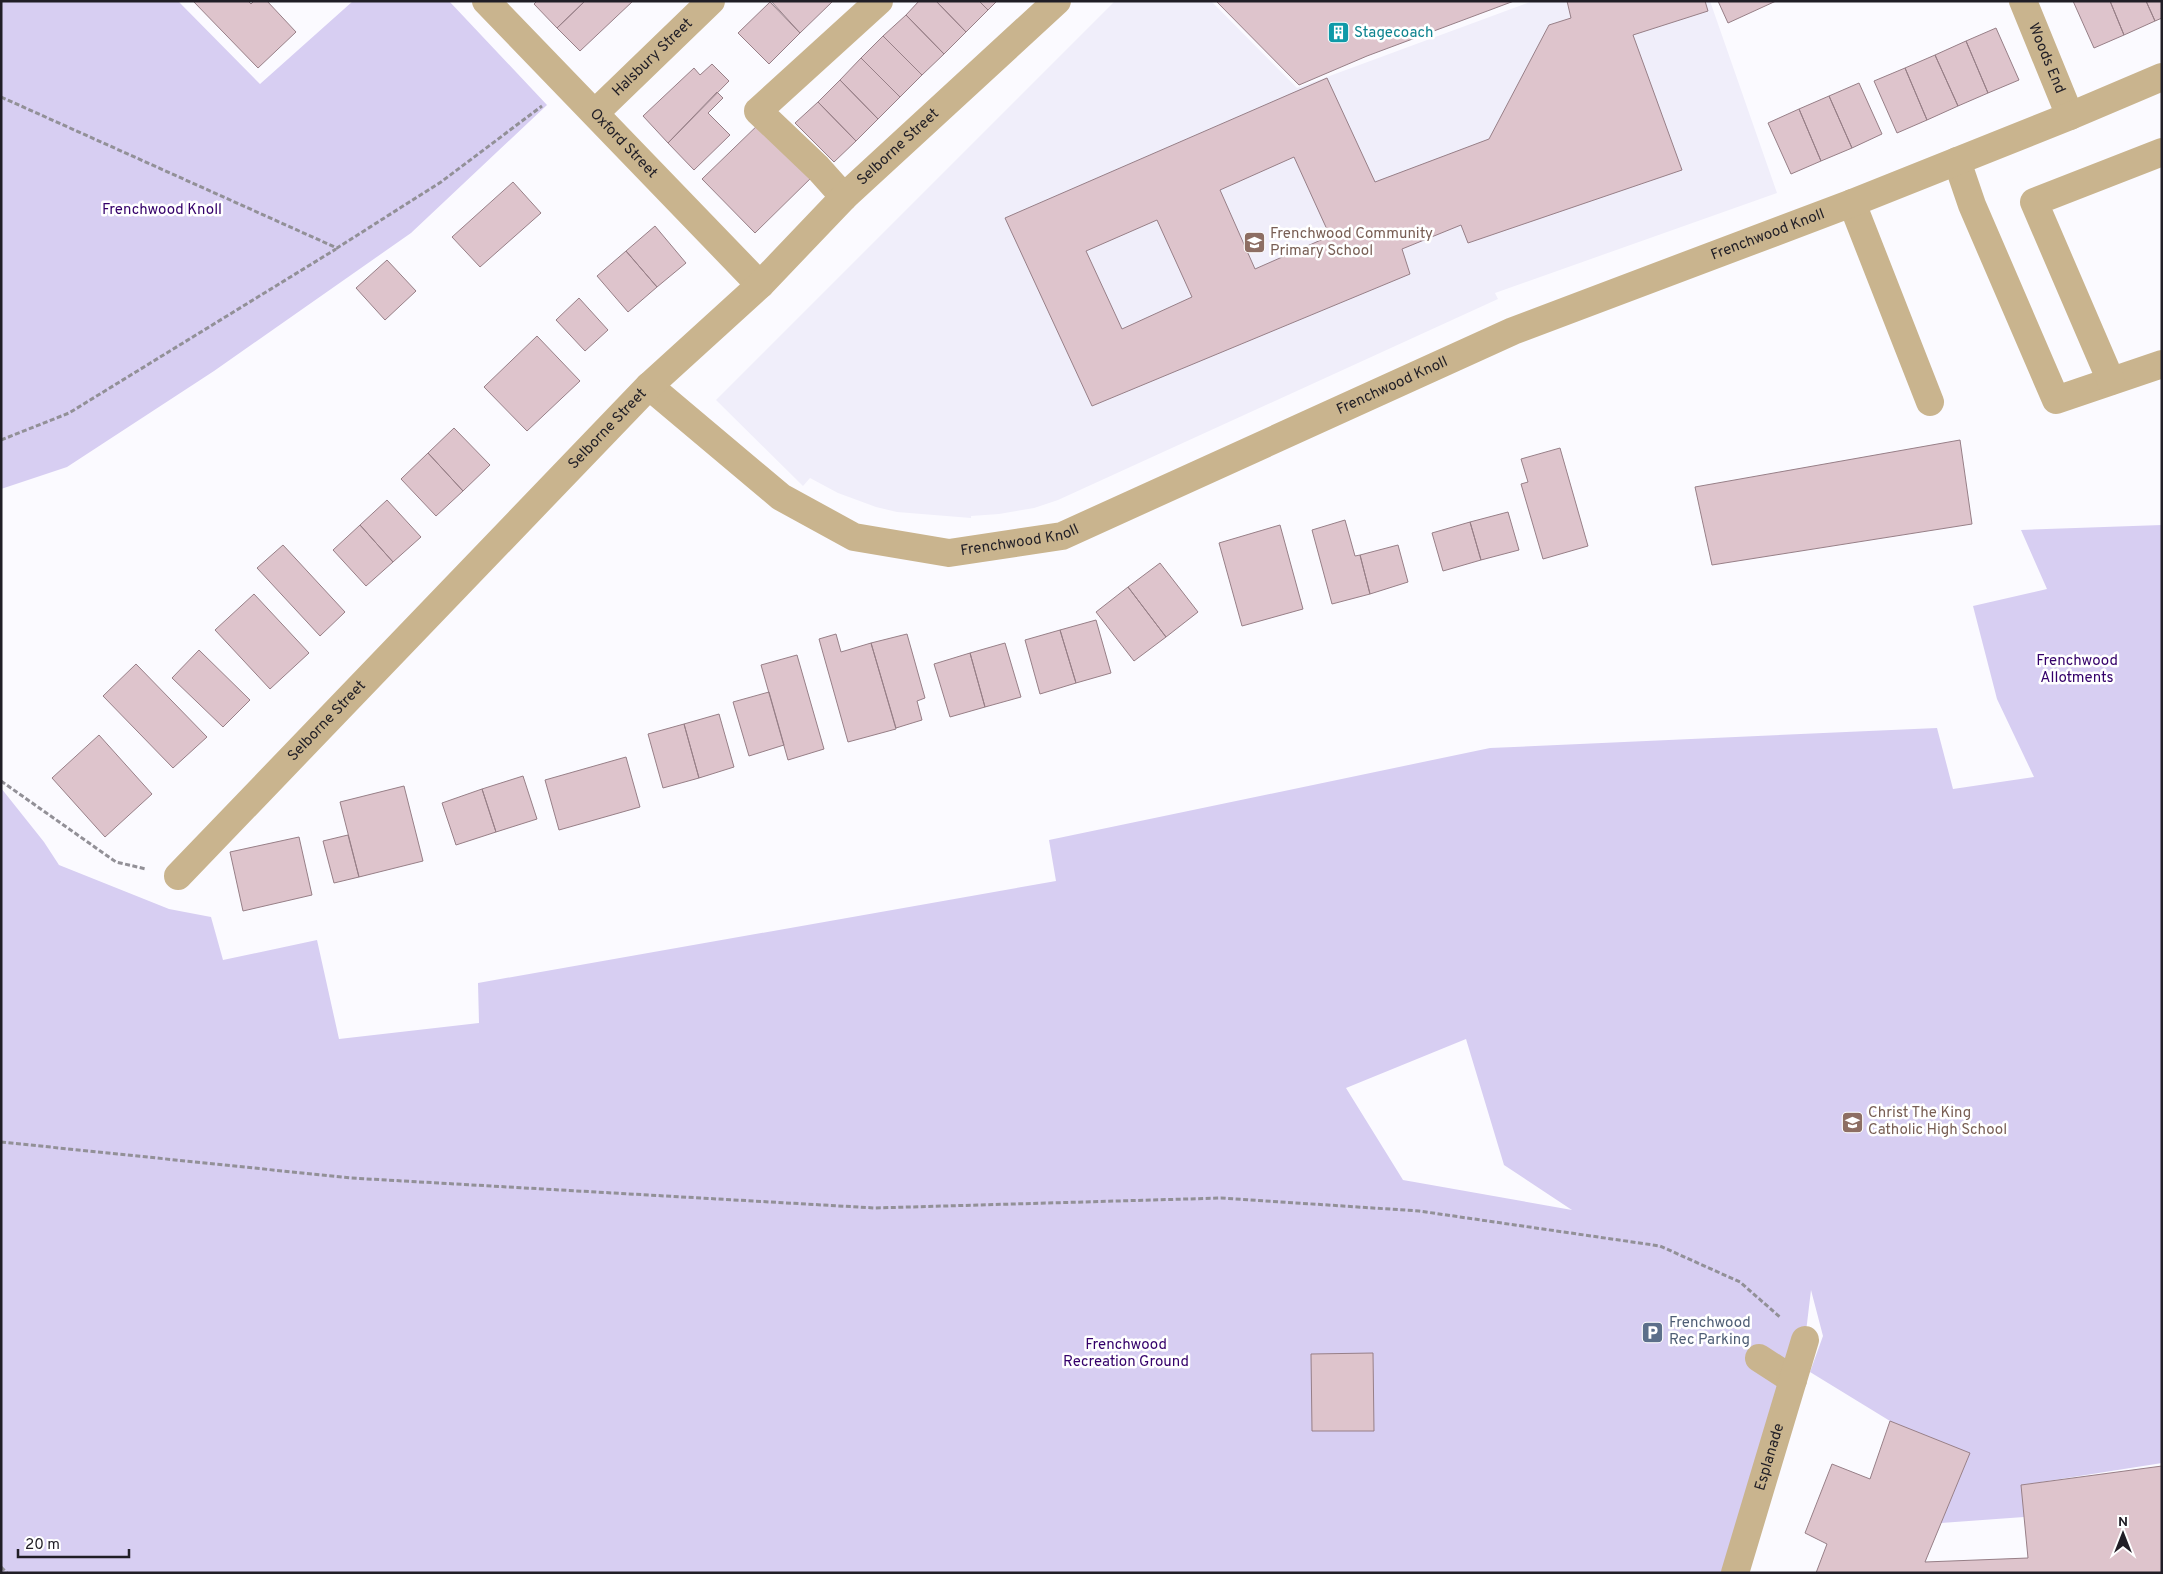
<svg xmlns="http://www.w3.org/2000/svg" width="2163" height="1574" font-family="Overpass,sans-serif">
<rect width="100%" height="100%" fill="#fbfaff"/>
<path fill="#f0eefa" d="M1115 1H1211L1297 88 1533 1H1710L1777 193 1495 293 1498 299 1058 500 1034 508 999 514 971 516V518L897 512 876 507 838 493 810 478 803 486 716 400Z"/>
<path fill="#d7cef2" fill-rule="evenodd" d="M1 1H178L260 84 353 1H449L547 105 411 233 214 371 67 467 1 489Z
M2162 525V1463L2022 1485 2024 1517 1941 1523 1970 1453 1890 1421 1810 1372 1823 1336 1811 1290 1805 1340 1732 1573H1V788L44 842 59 865 169 909 211 917 223 960 317 940 339 1039 479 1023 478 983 1056 881 1049 840 1490 748 1937 728 1953 789 2034 777 1997 699 1973 606 2047 589 2021 530ZM1466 1039 1504 1165 1572 1210 1403 1180 1346 1088Z"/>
<path fill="#dec4cc" stroke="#977f87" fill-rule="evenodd" d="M193 1H248L251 4 254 1H267L296 32 258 68Z
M537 1H585L557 28 534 4Z
M585 1H633L580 51 557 28Z
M771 1H831L832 2 800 33Z
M919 1H936L966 32 944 54 906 15Z
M936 1H979L988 10 966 32Z
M979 1H997L988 10Z
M1216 1H1514L1367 56 1299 85Z
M1567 1H1705L1708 11 1633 35 1682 170 1468 243 1461 225 1402 249 1410 274 1092 406 1005 218 1327 78 1375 182 1489 139 1549 25 1571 18ZM1294 157 1330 236 1255 269 1220 190ZM1157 220 1192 297 1122 329 1086 251Z
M1718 1H1776L1728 23Z
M2073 1H2110L2124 35 2094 48Z
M2110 1H2146L2155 21 2124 35Z
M2146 1H2162V18L2155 21Z
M770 2 800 33 769 64 738 33Z
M906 15 944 54 922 75 883 36Z
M1996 28 2019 80 1988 93 1966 41Z
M883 36 922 75 900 97 861 58Z
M1966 41 1988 93 1958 106 1935 55Z
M1935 55 1958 106 1927 120 1905 68Z
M861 58 900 97 878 119 840 80Z
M712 64 729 81 668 143 643 116 694 68 700 75Z
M1905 68 1927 120 1897 133 1874 81Z
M840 80 878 119 856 141 818 102Z
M1859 83 1882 134 1852 148 1829 96Z
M717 92 723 98 708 113 730 135 694 170 668 143Z
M1829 96 1852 148 1821 161 1799 109Z
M818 102 856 141 834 162 795 123Z
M1799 109 1821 161 1791 174 1768 123Z
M763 120 815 174 755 233 702 179Z
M513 182 541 213 480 267 452 237Z
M655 226 686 263 657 287 626 251Z
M626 251 657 287 628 312 597 276Z
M387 260 416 291 385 320 356 288Z
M579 298 608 330 585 351 556 320Z
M537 336 580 381 527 431 484 387Z
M454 428 490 465 463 491 428 453Z
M1960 440 1972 524 1712 565 1695 487Z
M1560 448 1588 546 1543 559 1521 484 1528 482 1521 459Z
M428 453 463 491 436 516 401 479Z
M387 500 421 537 393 562 360 525Z
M1508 512 1519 550 1481 560 1470 522Z
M1345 520 1355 556 1360 555 1370 594 1332 604 1312 530Z
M1470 522 1481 560 1443 571 1432 533Z
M360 525 393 562 366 586 333 550Z
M1280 525 1303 609 1242 626 1219 543Z
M283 545 345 612 320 636 257 568Z
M1398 545 1408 582 1370 594 1360 555Z
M1160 563 1198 612 1166 637 1128 587Z
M1128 587 1166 637 1134 661 1096 612Z
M254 594 309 653 270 689 215 630Z
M1096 620 1111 673 1076 683 1060 630Z
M1060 630 1076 683 1040 694 1025 640Z
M836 634 841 652 871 643 896 729 848 742 819 639Z
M907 634 925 698 917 701 922 720 896 728 871 643Z
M1005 643 1021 697 985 707 970 653Z
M199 650 250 700 223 727 172 678Z
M970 653 985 707 950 717 934 664Z
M797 655 824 749 788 760 761 665Z
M136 664 207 737 173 768 103 696Z
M769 692 784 745 749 756 733 702Z
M719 714 734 767 699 778 684 724Z
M684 724 699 778 663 788 648 734Z
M99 735 152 794 105 837 52 778Z
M626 757 640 807 559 830 545 780Z
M523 776 537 819 496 832 482 789Z
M404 786 423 861 359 877 340 802Z
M482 789 496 832 456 845 442 803Z
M348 835 359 877 334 883 323 841Z
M299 837 312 895 243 911 230 852Z
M1373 1353 1374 1431H1312L1311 1354Z
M1890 1421 1970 1453 1925 1562 2028 1558 2021 1485 2162 1466V1573H1816L1827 1544 1805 1533 1832 1464 1870 1479Z"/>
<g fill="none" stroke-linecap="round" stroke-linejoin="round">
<path stroke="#929097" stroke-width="3" stroke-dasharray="5 2.5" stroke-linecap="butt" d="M1 97 337 248 441 182 542 106
M1 440 69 413 336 249
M1 781 116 862 146 869
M1 1142 351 1178 875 1208 1221 1198 1419 1211 1660 1246 1740 1282 1781 1318
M1 1567 7 1573"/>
<g stroke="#c9b48e" stroke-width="28">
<path id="s1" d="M486 1 760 285"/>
<path id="s2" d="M2023 1 2070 116"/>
<path id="s3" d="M595 113 711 1"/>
<path d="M1957 161 1972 205 2056 400 2162 364"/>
<path d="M844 197 818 168 758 111 879 1"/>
<path d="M1852 203 1930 402"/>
<path d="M2111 381 2034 202 2162 152"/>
<path id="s4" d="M649 386 781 497 854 537 949 553 1062 536 1513 331 1852 203 2070 116 2162 77"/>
<path id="s5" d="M178 876 649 386 760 285 844 197 1057 1"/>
<path d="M1759 1358 1793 1380"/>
<path id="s6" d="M1735 1573 1805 1340"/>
</g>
</g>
<defs>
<symbol id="building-square" viewBox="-11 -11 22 22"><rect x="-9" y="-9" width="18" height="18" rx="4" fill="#0f9aa8" stroke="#fff"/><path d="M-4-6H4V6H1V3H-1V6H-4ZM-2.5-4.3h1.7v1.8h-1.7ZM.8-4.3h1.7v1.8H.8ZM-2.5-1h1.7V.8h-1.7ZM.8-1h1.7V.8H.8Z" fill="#fff"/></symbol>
<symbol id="school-square" viewBox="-11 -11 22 22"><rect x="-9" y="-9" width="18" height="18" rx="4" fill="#8d6e63" stroke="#fff"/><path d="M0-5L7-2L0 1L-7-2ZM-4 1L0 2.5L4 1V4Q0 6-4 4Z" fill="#fff"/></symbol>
<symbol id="parking-square" viewBox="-11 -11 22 22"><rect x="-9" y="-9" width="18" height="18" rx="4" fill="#5c6f8a" stroke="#fff"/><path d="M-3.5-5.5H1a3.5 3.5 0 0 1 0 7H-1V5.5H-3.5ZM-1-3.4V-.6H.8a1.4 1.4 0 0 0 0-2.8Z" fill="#fff"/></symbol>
</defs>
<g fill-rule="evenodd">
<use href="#building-square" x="1326" y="20" width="25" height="25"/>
<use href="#school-square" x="1242" y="230" width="25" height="25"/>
<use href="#school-square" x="1840" y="1110" width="25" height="25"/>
<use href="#parking-square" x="1640" y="1320" width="25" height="25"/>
</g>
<g text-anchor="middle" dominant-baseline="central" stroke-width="5" stroke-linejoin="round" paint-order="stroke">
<g font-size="15" fill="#0d838f" stroke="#fff" text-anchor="start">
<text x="1354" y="33">Stagecoach</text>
</g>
<g font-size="15" fill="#201e26" stroke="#fff">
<text stroke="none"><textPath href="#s3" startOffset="80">Halsbury Street</textPath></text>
<text stroke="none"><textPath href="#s2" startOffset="62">Woods End</textPath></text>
<text stroke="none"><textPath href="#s1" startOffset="198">Oxford Street</textPath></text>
<text stroke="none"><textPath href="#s5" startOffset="1025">Selborne Street</textPath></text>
<text stroke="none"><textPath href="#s4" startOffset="1234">Frenchwood Knoll</textPath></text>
<text stroke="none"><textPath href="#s4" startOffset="829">Frenchwood Knoll</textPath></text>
<text stroke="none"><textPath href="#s5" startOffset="620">Selborne Street</textPath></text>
<text stroke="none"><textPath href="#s4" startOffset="424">Frenchwood Knoll</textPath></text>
<text stroke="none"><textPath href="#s5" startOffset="215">Selborne Street</textPath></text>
<text stroke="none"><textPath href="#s6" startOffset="121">Esplanade</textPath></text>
</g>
<g font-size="15" fill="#34006a" stroke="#fff">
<text x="162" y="210">Frenchwood Knoll</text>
<text x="2077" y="661">Frenchwood<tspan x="2077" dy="17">Allotments</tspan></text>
<text x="1126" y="1345">Frenchwood<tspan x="1126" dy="17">Recreation Ground</tspan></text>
</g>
<g font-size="15" fill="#785e54" stroke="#fff" text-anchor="start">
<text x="1270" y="234">Frenchwood Community<tspan x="1270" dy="17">Primary School</tspan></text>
<text x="1868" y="1113">Christ The King<tspan x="1868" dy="17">Catholic High School</tspan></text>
</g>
<g font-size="15" fill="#4e5e75" stroke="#fff" text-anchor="start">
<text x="1669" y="1323">Frenchwood<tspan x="1669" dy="17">Rec Parking</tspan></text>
</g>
</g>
<rect width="2163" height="1574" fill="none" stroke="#201e26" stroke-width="5"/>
<g transform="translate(2123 1534)" stroke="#ffffff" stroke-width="4" paint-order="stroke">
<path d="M0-4L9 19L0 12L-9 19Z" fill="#201e26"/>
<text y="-8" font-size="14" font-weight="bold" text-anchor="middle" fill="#201e26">N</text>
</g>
<path d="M18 1549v8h111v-8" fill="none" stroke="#201e26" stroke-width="2.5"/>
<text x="25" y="1549" font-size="15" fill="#201e26" stroke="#ffffff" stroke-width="4" paint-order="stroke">20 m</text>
</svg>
